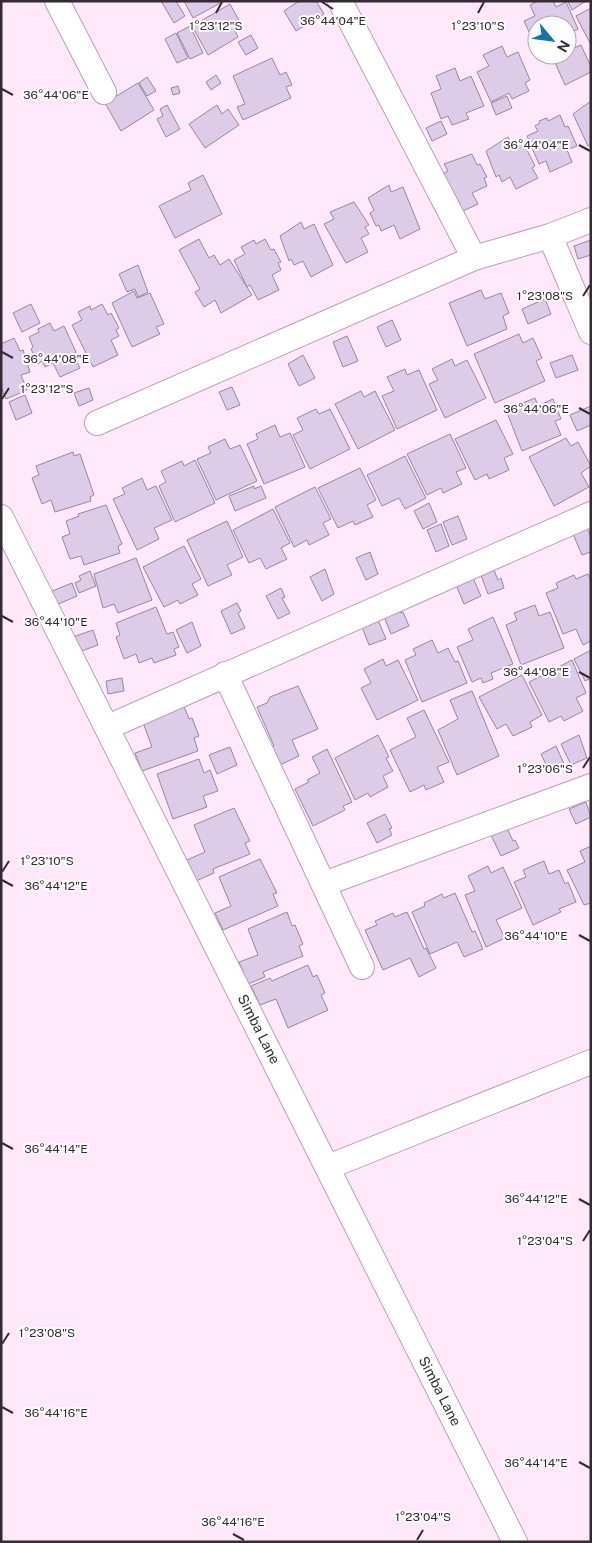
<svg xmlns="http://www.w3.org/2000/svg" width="592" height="1543" font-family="'Public Sans',sans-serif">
<rect width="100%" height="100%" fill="#fee8fa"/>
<path fill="#ddcce7" stroke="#9787a0" d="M161 1H176L185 16 174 23Z
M184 1H224L193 18Z
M299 1H316L324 14 296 31 284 11Z
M538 1H553L556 7 566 2 578 29 572 32 575 40 567 44V25H537V49L524 21 535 16 530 5Z
M586 1 572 10 568 2 569 1Z
M230 4 242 26 235 30 238 37 208 55 192 26Z
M591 8V45L576 16Z
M190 26 203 53 190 59 177 33Z
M176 33 188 58 177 63 165 39Z
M251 35 258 48 246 55 238 42Z
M581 45 591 67V72L565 85 553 58 567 55V51Z
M502 46 507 57 518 52 530 80 525 83 529 91 512 99 509 93 491 102 477 72 489 66 483 55Z
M272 58 280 75 286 72 292 85 286 87 291 98 243 120 237 107 245 104 233 76Z
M455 68 460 81 471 76 484 106 466 113 469 119 452 125 448 116 441 119 431 93 441 89 436 76Z
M216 75 221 83 211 90 206 82Z
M147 77 156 91 147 96 139 83Z
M138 83 154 110 121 131 105 103Z
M178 86 180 93 173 95 171 88Z
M507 96 512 108 496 115 491 103Z
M591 101V144L588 146 573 114Z
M167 105 180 129 166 137 157 119 163 116 160 109Z
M217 105 222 114 228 109 239 125 205 148 189 124Z
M560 115 565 127 568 126 577 146 567 150 572 162 550 172 546 161 539 164 527 136 538 131 535 126 540 123 539 121 547 118 548 121Z
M441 121 447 134 432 141 426 128Z
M508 137 512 145 522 140 535 166 532 168 538 178 516 189 510 177 502 182 499 175 496 177 486 151Z
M472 154 477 165 480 164 487 177 484 178 487 186 472 193 478 204 463 211 458 200 454 202 441 175 448 171 444 164Z
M203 175 222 214 175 238 159 206 191 190 188 183Z
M389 185 391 192 403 187 420 229 400 239 394 225 381 231 379 225 376 226 370 213 374 210 368 198Z
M354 202 369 225 365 227 369 234 361 238 368 252 346 263 324 224 334 219 330 212Z
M301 222 304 229 314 224 333 265 311 277 303 261 294 265 291 259 289 261 280 236Z
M199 239 209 258 214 255 220 265 229 259 252 295 221 313 215 300 204 307 195 292 200 289 179 250Z
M265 239 271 250 274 249 281 262 278 263 281 270 272 275 279 290 258 300 250 285 247 287 234 260 245 254 241 247 254 240 256 244Z
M591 240V255L578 259 574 246Z
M138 265 148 292 138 297 135 289 127 292 119 274Z
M481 290 485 299 501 293 509 313 503 316 507 329 467 346 449 303Z
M134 291 137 298 150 293 164 324 156 327 160 334 132 347 112 303Z
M545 299 551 314 528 324 522 309Z
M31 304 40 323 22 332 13 313Z
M102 304 108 315 111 313 119 328 116 330 119 336 111 340 118 355 93 367 72 325 82 320 78 312 90 306 91 310Z
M392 320 401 340 386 347 377 327Z
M50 323 54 331 64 326 76 352 73 354 80 368 60 377 53 363 45 367 42 361 38 364 31 349 33 347 29 337 39 332 38 329Z
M519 334 523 343 533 338 542 358 536 361 545 381 495 403 474 354Z
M347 336 358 361 343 367 333 342Z
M14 338 20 351 23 350 30 372 21 375 27 390 6 399 1 387V344Z
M303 355 315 378 299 386 288 364Z
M572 355 578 370 556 378 550 363Z
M452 359 455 366 467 360 486 398 445 418 429 384 438 380 432 369Z
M405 369 407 375 419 370 437 410 397 429 382 396 394 391 387 377Z
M232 387 240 405 227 410 219 392Z
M89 388 93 400 79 406 74 393Z
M361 391 364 397 375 391 395 430 358 449 335 404Z
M25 395 32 413 16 420 9 402Z
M535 398 538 406 553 399 561 419 555 421 561 435 522 451 506 410Z
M591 406V425L577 431 570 415Z
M316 409 319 414 330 409 350 449 310 469 293 435 303 430 297 418Z
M496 420 513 454 504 458 509 470 489 479 487 474 475 480 455 439Z
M275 425 280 437 290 433 305 467 264 484 247 444 258 439 256 434Z
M450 434 466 468 456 472 462 484 443 493 441 488 427 495 407 454Z
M566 438 571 446 578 442 591 466 581 473 589 487 554 506 529 457Z
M225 439 230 449 240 445 257 481 216 500 197 459 211 453 208 447Z
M73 452 74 456 80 454 94 495 90 497 91 501 55 512 51 500 42 504 32 478 39 475 36 466Z
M405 456 426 498 405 509 399 498 382 506 367 475Z
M195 460 215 503 175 522 159 486 166 482 161 471 182 461 184 466Z
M360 468 376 500 367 505 373 517 355 525 353 521 338 528 318 488Z
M142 478 147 490 156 486 172 520 154 528 159 539 137 550 113 499 125 494 122 488Z
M254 486V489L261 486 266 498 235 511 229 496Z
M315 487 331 519 323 523 329 535 309 545 307 540 294 547 275 507Z
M429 503 437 522 423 529 414 511Z
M106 505 122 544 118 546 120 553 84 565 81 556 70 559 62 537 70 534 66 521 79 516 78 514Z
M273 509 290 543 281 548 287 559 266 569 260 558 249 563 233 530Z
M458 516 467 539 452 545 443 522Z
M227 521 243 557 227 565 232 575 208 586 187 540Z
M441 524 449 546 436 552 427 530Z
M587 528 591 536V552L582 555 573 534Z
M184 546 201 579 192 584 198 595 180 604 178 600 164 607 143 567Z
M370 552 378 574 366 580 356 558Z
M136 558 152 600 118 613 114 604 103 608 94 574Z
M492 565 498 580 501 578 504 588 488 594 479 570Z
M325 569 334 594 322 601 310 577Z
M90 571 96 586 79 593 75 583 81 580 79 576Z
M588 574 591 581V641L583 645 576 629 563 634 546 593 558 588 556 583 574 575 576 579Z
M473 578 481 596 464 604 456 585Z
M72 583 77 596 56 605 50 592Z
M281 588 285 597 282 598 290 613 278 619 266 596Z
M237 603 241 611 238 613 245 628 231 634 221 611Z
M535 605 539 616 550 612 564 648 521 665 506 625 517 620 514 613Z
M156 607 167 634 173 632 179 647 174 649 176 655 154 663 152 658 139 663 136 654 124 659 116 637 120 635 116 623Z
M398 607 400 613 403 612 409 626 391 634 383 614Z
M493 617 513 664 491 673 493 679 483 683 481 678 472 682 457 647 473 640 468 629Z
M378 620 386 639 369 645 362 627Z
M192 622 201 646 187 653 176 630Z
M93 630 98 645 79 652 73 637Z
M432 640 438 653 448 648 455 662 458 661 467 683 422 702 405 660 416 655 413 649Z
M591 650V684L589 679 585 681 574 659Z
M383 659 386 666 398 660 418 700 377 720 361 688 371 683 364 669Z
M572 660 586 693 576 698 583 711 564 721 561 716 549 722 529 682Z
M522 675 542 715 530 722 532 727 513 736 506 724 497 729 479 697Z
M122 678 124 691 108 694 106 681Z
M298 686 318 729 292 740 299 756 278 766 271 748 274 746 257 707 267 703 270 697Z
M472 691 499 756 457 775 438 730 458 719 450 700Z
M183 704 189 719 192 718 199 736 194 738 198 751 142 771 135 753 152 747 142 720Z
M424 710 449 762 437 767 444 782 426 790 424 785 410 792 390 750 416 737 407 718Z
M378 735 389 757 386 758 393 771 383 776 388 787 370 797 368 793 355 800 335 758Z
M579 735 587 758 571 765 561 744Z
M556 746 565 766 550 773 541 754Z
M230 747 237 765 217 774 209 755Z
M327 749 352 802 343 806 345 810 313 826 295 789 309 782 307 780 320 773 312 757Z
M199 759 204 773 210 770 218 791 203 796 207 807 173 819 157 774Z
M586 802 591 817 576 824 569 809Z
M234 808 250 841 245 843 250 854 213 869 214 873 196 881 187 860 205 852 194 825Z
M385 814 392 828 389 829 392 835 377 843 367 823Z
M507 828 513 841 515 840 519 848 501 856 491 835Z
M591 846V903L584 905 567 870 585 862 580 851Z
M260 859 277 893 273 894 278 906 223 930 215 913 231 906 219 877Z
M544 861 549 874 559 870 565 884 568 882 576 902 559 909 561 912 533 925 514 882 526 877 523 870Z
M488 866 491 873 503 867 522 908 496 920 505 938 486 947 465 895 475 891 468 876Z
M455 893 472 932 475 931 483 949 464 957 457 942 430 954 412 912 425 906 424 903 442 894 444 898Z
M287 912 292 926 295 925 303 944 299 946 303 956 263 972 265 977 248 984 239 962 258 955 248 929Z
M407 912 424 949 426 948 436 968 419 977 410 958 383 970 365 930 377 925 375 921 393 913 395 917Z
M308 965 313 977 317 975 325 993 321 995 328 1010 288 1028 276 999 260 1005 251 986 270 978 272 981Z"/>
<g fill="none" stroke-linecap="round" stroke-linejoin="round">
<defs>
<path id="minor" d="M57 1 104 92
M340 1 474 258
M550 236 591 220
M97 423 474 258 550 236 591 332
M1 517 515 1542
M225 674 362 967
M108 727 591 514
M324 884 591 786
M328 1167 591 1062"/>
</defs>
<use href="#minor" stroke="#baa1b5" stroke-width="26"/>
<use href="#minor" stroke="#fff" stroke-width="24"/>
</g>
<path fill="none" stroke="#352b33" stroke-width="2" d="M322 2 333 9M216 13 222 2M478 13 484 2M2 89 13 95M579 145 590 151M583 296 590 285M2 352 13 358M2 399 9 388M579 408 590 414M2 616 13 622M579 672 590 678M583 768 590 757M2 872 9 861M2 880 13 886M579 935 590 941M2 1143 13 1149M579 1199 590 1205M583 1241 590 1230M2 1344 9 1333M2 1407 13 1413M579 1462 590 1468M233 1534 244 1540M417 1540 423 1530"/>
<g text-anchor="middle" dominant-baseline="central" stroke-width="4" stroke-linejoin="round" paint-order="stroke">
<g font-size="14" fill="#352b33" stroke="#fdfdfd">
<text transform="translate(259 1029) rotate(63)">Simba Lane</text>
<text transform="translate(440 1391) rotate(63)">Simba Lane</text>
</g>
</g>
<g font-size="12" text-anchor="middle" fill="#352b33" stroke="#fdfdfd" stroke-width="4" stroke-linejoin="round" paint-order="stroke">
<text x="333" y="25">36°44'04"E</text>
<text x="216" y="30">1°23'12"S</text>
<text x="478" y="30">1°23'10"S</text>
<text x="56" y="99">36°44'06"E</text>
<text x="536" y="149">36°44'04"E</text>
<text x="545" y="300">1°23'08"S</text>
<text x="56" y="363">36°44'08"E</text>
<text x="47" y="393">1°23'12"S</text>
<text x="536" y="413">36°44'06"E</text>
<text x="56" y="626">36°44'10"E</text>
<text x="536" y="676">36°44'08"E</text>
<text x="545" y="773">1°23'06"S</text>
<text x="47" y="865">1°23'10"S</text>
<text x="56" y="890">36°44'12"E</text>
<text x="536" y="940">36°44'10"E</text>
<text x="56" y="1153">36°44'14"E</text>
<text x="536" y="1203">36°44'12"E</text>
<text x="545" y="1245">1°23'04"S</text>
<text x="47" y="1337">1°23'08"S</text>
<text x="56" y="1417">36°44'16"E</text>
<text x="536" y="1467">36°44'14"E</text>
<text x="423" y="1521">1°23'04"S</text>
<text x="233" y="1526">36°44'16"E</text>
</g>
<rect width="592" height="1543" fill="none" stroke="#352b33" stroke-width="5"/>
<g transform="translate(552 40) rotate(119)"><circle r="24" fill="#fdfdfd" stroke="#ada9ac"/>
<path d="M0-4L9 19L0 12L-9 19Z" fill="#1373a1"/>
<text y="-8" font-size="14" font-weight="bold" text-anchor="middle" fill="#352b33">N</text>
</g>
</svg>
